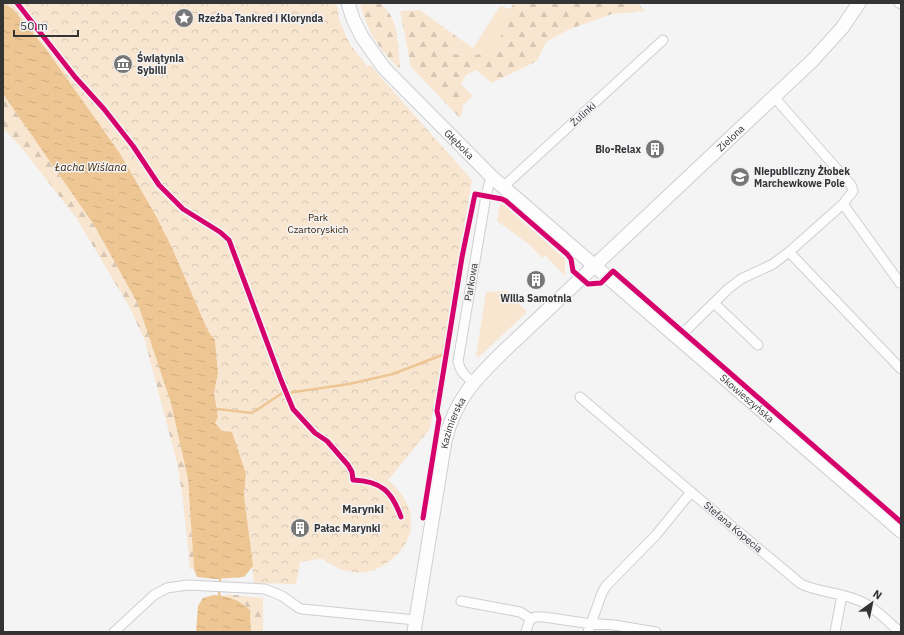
<svg xmlns="http://www.w3.org/2000/svg" width="904" height="635" font-family="'IBM Plex Sans',sans-serif">
<defs>
<pattern id="forest-firs" width="22" height="20" patternUnits="userSpaceOnUse"><rect width="22" height="20" fill="#f9e6d0"/><path d="M5 1l3.5 6h-7zM16 11l3.5 6h-7z" fill="#d6c6b3"/></pattern>
<pattern id="park-crowns" width="20" height="18" patternUnits="userSpaceOnUse"><rect width="20" height="18" fill="#f9e6d0"/><path d="M2 6a3 3 0 1 1 6 0M12 15a3 3 0 1 1 6 0" fill="none" stroke="#d6c6b3"/></pattern>
<pattern id="water-ripples" width="26" height="14" patternUnits="userSpaceOnUse"><rect width="26" height="14" fill="#eec693"/><path d="M2 4q2-2 4 0t4 0M15 11q2-2 4 0t4 0" fill="none" stroke="#cdab7f"/></pattern>
</defs>
<rect width="100%" height="100%" fill="#f4f4f5"/>
<path fill="#f9e6d0" d="M500 6 510 9 505 16 510 24C490 53 490 58 453 54L460 39 473 48Z
M500 204 504 205 565 259V276L545 255 542 258 530 245 497 221Z
M507 291 527 312 479 357 476 356 486 292Z"/>
<path fill="url(#forest-firs)" d="M360 3H380C400 19 398 46 400 69 379 50 367 31 360 3Z
M514 3H638L645 11 612 14 570 29 546 42 537 61 492 83 476 70 466 75 461 84 473 96 463 105 462 114 459 117 411 67 400 11 420 10 460 39 453 54C489 58 490 52 509 24L505 16Z
M3 94 94 225 138 304 171 403 188 479 194 569H190L183 499 177 463 145 341 130 308 77 219 21 147 3 128Z
M226 594 263 598V632H251L250 610 242 602 226 596Z"/>
<path fill="url(#park-crowns)" d="M4 3H336L338 9 339 20 350 44 367 66 370 65 472 180 430 429 388 480C403 493 413 508 411 528 408 552 378 577 353 572 345 571 339 569 332 565 329 563 325 560 322 559 315 559 307 561 300 562L296 584 254 583 244 496 246 474 222 431 214 423 218 417 214 393 218 373 215 340 208 331 173 250 155 214 119 152 46 49 13 9Z"/>
<path fill="url(#water-ripples)" d="M3 3 13 9 46 49 119 152 155 214 173 250 208 331 215 340 218 373 214 393 218 417 215 423 222 431 232 432 246 474 244 496 253 566 244 577 215 579 197 577 194 569 188 479 171 403 138 304 94 225 3 94Z
M214 595C229 596 240 600 250 610L251 632H196L198 606 203 598Z"/>
<g fill="none" stroke-linecap="round" stroke-linejoin="round">
<path stroke="#eec693" stroke-width="2.5" d="M217 409 252 413 281 394 349 384 393 374 442 355
M219 598 220 577"/>
<defs>
<path id="street" d="M899 3 901 4
M503 187 663 40
M843 204 900 283
M789 252 901 369
M714 303 758 345
M678 338 728 289 741 279 773 264 789 252 843 204 853 191 851 185 774 97
M473 382C465 376 460 371 458 361L486 196 489 184 493 178
M580 397 691 492 801 584C818 592 837 592 855 599 873 605 886 620 900 632
M461 601 520 612 531 619 535 617H544L585 623 614 625 656 632
M114 632 154 595 167 588 188 585 265 589 282 596 299 608 302 609 416 620
M526 632 529 622 531 619
M588 632 602 593 606 586 656 535 691 492
M835 632 842 595"/>
<g id="secondary">
<path id="s1" d="M348 3 353 19 362 37 384 68 493 178 901 531"/>
<path id="s2" d="M414 632 445 441C455 399 476 378 506 349L813 60 842 28 859 3"/>
</g>
</defs>
<use href="#street" stroke="#cfced0" stroke-width="11"/>
<use href="#secondary" stroke="#cfced0" stroke-width="15"/>
<use href="#street" stroke="#fdfdfe" stroke-width="9"/>
<use href="#secondary" stroke="#fdfdfe" stroke-width="13"/>
<defs>
<path id="cycleway" d="M17 3 75 77 104 109 133 146 159 185 183 209 220 232 229 240 281 380 293 409 315 433 327 441 348 465 352 472 353 480C382 481 392 492 401 517
M423 518 439 419 437 411 462 257 475 194 502 199 506 201 567 254 571 259 573 271 588 284 601 283 613 271 901 522"/>
</defs>
<use href="#cycleway" stroke="#f3f3f6" stroke-width="8"/>
<use href="#cycleway" stroke="#d6006c" stroke-width="5"/>
</g>
<defs>
<symbol id="sight-disc" viewBox="-11 -11 22 22"><circle r="9.5" fill="#777778" stroke="#f3f3f6"/><path d="M0-6L1.8-2.2L6-1.7L2.9 1.2L3.7 5.4L0 3.3L-3.7 5.4L-2.9 1.2L-6-1.7L-1.8-2.2Z" fill="#fff"/></symbol>
<symbol id="museum-disc" viewBox="-11 -11 22 22"><circle r="9.5" fill="#777778" stroke="#f3f3f6"/><path d="M0-6L6-3V-2H-6V-3ZM-5-1h2V3h-2ZM-1-1h2V3h-2ZM3-1h2V3H3ZM-6 4H6V6H-6Z" fill="#fff"/></symbol>
<symbol id="building-disc" viewBox="-11 -11 22 22"><circle r="9.5" fill="#777778" stroke="#f3f3f6"/><path d="M-4-6H4V6H1V3H-1V6H-4ZM-2.5-4.3h1.7v1.8h-1.7ZM.8-4.3h1.7v1.8H.8ZM-2.5-1h1.7V.8h-1.7ZM.8-1h1.7V.8H.8Z" fill="#fff"/></symbol>
<symbol id="school-disc" viewBox="-11 -11 22 22"><circle r="9.5" fill="#777778" stroke="#f3f3f6"/><path d="M0-5L7-2L0 1L-7-2ZM-4 1L0 2.5L4 1V4Q0 6-4 4Z" fill="#fff"/></symbol>
</defs>
<g fill-rule="evenodd">
<use href="#sight-disc" x="173" y="7" width="22" height="22"/>
<use href="#museum-disc" x="112" y="53" width="22" height="22"/>
<use href="#building-disc" x="644" y="138" width="22" height="22"/>
<use href="#school-disc" x="729" y="166" width="22" height="22"/>
<use href="#building-disc" x="525" y="269" width="22" height="22"/>
<use href="#building-disc" x="289" y="517" width="22" height="22"/>
</g>
<g text-anchor="middle" dominant-baseline="central" stroke-width="3" stroke-linejoin="round" paint-order="stroke">
<g font-size="10" font-weight="bold" fill="#343435" stroke="#f3f3f6" text-anchor="start">
<text x="198" y="18">Rzeźba Tankred i Klorynda</text>
<text x="137" y="58">Świątynia<tspan x="137" dy="12">Sybilli</tspan></text>
<text x="641" y="149" text-anchor="end">Bio-Relax</text>
<text x="754" y="171">Niepubliczny Żłobek<tspan x="754" dy="12">Marchewkowe Pole</tspan></text>
<text x="536" y="298" text-anchor="middle">Willa Samotnia</text>
<text x="314" y="528">Pałac Marynki</text>
</g>
<g font-size="10" fill="#343435" stroke="#f3f3f6">
<text transform="translate(583 114) rotate(-42)">Żulinki</text>
<text stroke="none"><textPath href="#s2" startOffset="614">Zielona</textPath></text>
<text stroke="none"><textPath href="#s1" startOffset="182">Głęboka</textPath></text>
<text transform="translate(471 282) rotate(-80)">Parkowa</text>
<text stroke="none"><textPath href="#s1" startOffset="566">Skowieszyńska</textPath></text>
<text stroke="none"><textPath href="#s2" startOffset="213">Kazimierska</textPath></text>
<text transform="translate(733 527) rotate(40)">Stefana Kopecia</text>
</g>
<g font-size="10" fill="#3b2403" stroke="#f3f3f6">
<text x="318" y="217">Park<tspan x="318" dy="12">Czartoryskich</tspan></text>
</g>
<g font-size="11" font-style="italic" fill="#3e2706" stroke="#f3f3f6">
<text x="91" y="167">Łacha Wiślana</text>
</g>
<g font-size="11" font-weight="bold" fill="#343435" stroke="#f3f3f6">
<text x="363" y="509">Marynki</text>
</g>
</g>
<rect width="904" height="635" fill="none" stroke="#343435" stroke-width="8"/>
<g transform="translate(872 603) rotate(33)" stroke="#f3f3f6" stroke-width="3" paint-order="stroke">
<path d="M0-3L7 15L0 10L-7 15Z" fill="#343435"/>
<text y="-6" font-size="11" font-weight="bold" text-anchor="middle" fill="#343435">N</text>
</g>
<path d="M14 30v6h64v-6" fill="none" stroke="#343435" stroke-width="2"/>
<text x="20" y="30" font-size="12" fill="#343435" stroke="#f3f3f6" stroke-width="3" paint-order="stroke">50 m</text>
</svg>
